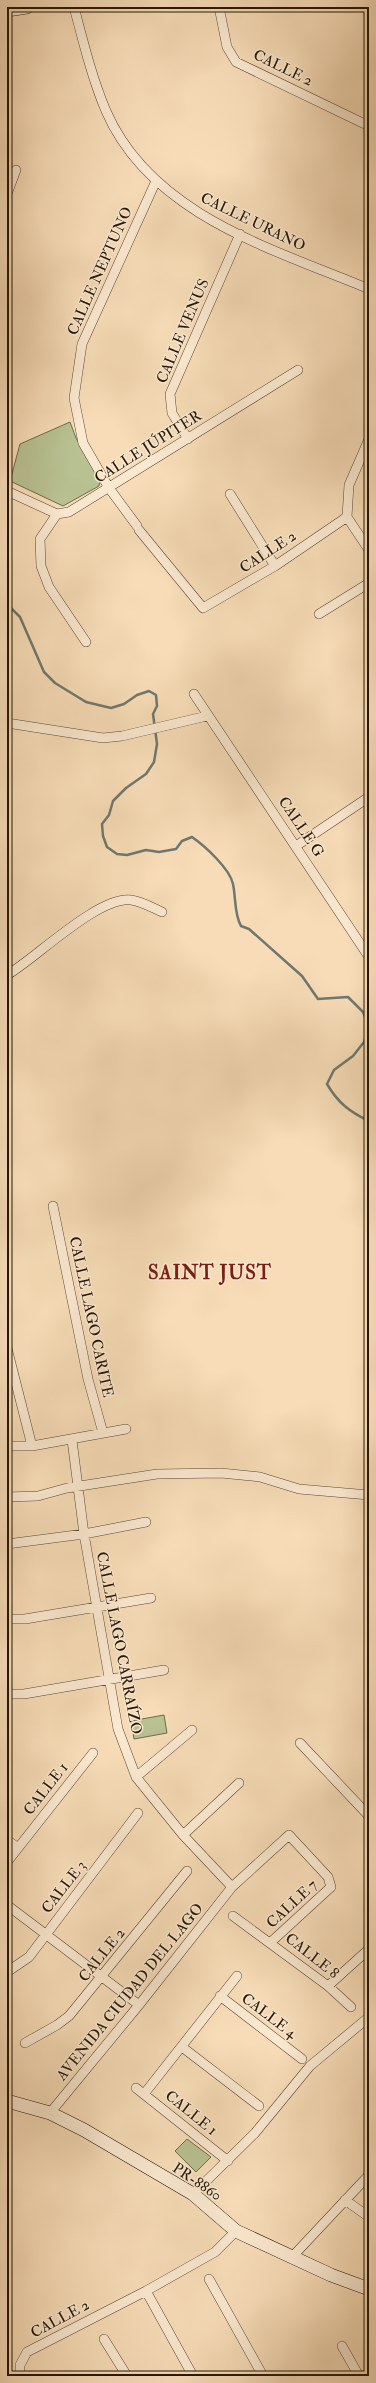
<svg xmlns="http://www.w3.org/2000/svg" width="376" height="2383" font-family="'IM FELL Double Pica',serif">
<rect width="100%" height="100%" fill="#f7dcb7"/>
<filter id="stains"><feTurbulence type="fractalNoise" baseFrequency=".005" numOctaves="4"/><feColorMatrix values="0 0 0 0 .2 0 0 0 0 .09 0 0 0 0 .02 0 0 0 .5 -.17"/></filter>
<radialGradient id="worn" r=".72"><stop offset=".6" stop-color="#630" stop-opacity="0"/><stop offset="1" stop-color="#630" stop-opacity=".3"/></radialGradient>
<path fill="#b8c192" stroke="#6e6c4c" d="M70 422 76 438 100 480 99 486 63 506 10 481 20 444Z
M164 1715 167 1733 134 1739 131 1721Z
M187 2139 211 2157 196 2172 175 2151Z"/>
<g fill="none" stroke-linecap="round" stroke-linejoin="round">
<path stroke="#6e7870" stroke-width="2.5" d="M7 604 20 617 44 672 55 683 86 702 111 708 124 704 137 695 149 691 156 695 157 706 153 714 157 744 154 762 146 774 126 788 113 801 109 815 102 824 103 836 107 847 117 854 127 855 146 850 159 852 176 849 182 841 192 837C205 846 230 869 233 884 236 898 234 914 241 926L249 929 302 976 318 999 348 997 363 1012 369 1027
M369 1028 364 1042 353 1056 334 1070 327 1084C338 1103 350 1112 369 1121"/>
<defs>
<path id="street" d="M74 7C83 41 92 78 106 111 151 215 273 249 369 289
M219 7 227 47 236 62 369 126
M7 194 16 170
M188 439 172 413 170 394 240 234
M369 439 349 485 347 517 369 550
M7 491 57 514 69 512 298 370
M230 494 275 566
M57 514 40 539 41 566 49 587 86 642
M137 526 109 488 83 443 74 398 82 344 156 181
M139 530 203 608 275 566 347 517
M319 614 369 583
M194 694 369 957
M7 723 103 738 122 736 207 716
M296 846 369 797
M7 975C35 959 98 896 131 900 141 901 153 908 162 912
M53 1206 88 1379 103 1433
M7 1348 32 1446
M72 1440 84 1534 118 1729 136 1777 183 1835 232 1887
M7 1446H32L126 1429
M7 1497 38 1496 67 1488 157 1474 221 1473 260 1477 299 1489 369 1495
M7 1544 84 1534 146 1522
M7 1619H25L151 1598
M7 1694H24L164 1670
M300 1743 369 1816
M136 1777 192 1730
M183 1835 239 1783
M7 1840 18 1848
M7 1862 93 1753
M7 1905 139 2005
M233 1916 328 1986 351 2007
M7 1972 29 1957 138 1813
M328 1986 369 1949
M220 1996 302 2059
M25 2043 57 2025 69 2016 187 1871
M182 2047 259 2106
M136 2088 228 2161
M144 2094 237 1976
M50 2113 139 2005 232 1887 289 1835 328 1877 331 1887 271 1942
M193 2194 255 2133 310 2066 369 2017
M345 2200 369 2217
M292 2257 369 2175
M209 2279 263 2376
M146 2291 193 2376
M104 2339 127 2376
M342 2346 359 2376
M20 2376V2365L27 2352 146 2291 215 2252 236 2231
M365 2376 369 2374"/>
<path id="secondary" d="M7 10 27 7
M7 2101 50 2113 84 2130 193 2194 236 2231 331 2275 369 2289"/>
</defs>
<use href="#street" stroke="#594832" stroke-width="10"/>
<use href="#secondary" stroke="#241605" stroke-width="14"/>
<use href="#street" stroke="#fae8d0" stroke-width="9"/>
<use href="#secondary" stroke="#fae8d0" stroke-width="13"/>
</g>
<g text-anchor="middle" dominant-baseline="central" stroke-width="3" stroke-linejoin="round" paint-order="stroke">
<g font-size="15" fill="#241605" stroke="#fae8d0">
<text transform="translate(283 68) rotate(26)">CALLE 2</text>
<text transform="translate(253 222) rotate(26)">CALLE URANO</text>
<text transform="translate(100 271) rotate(-66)">CALLE NEPTUNO</text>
<text transform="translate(183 331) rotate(-67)">CALLE VENUS</text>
<text transform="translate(148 447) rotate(-32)">CALLE JÚPITER</text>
<text transform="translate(268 552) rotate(-33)">CALLE 2</text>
<text transform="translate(301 827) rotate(56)">CALLE G</text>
<text transform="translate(91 1317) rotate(78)">CALLE LAGO CARITE</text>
<text transform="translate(119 1643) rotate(79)">CALLE LAGO CARRAÍZO</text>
<text transform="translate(46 1789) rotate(-52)">CALLE 1</text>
<text transform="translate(64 1887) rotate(-52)">CALLE 3</text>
<text transform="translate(292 1904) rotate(-43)">CALLE 7</text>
<text transform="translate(102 1955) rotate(-51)">CALLE 2</text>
<text transform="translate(312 1956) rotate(38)">CALLE 8</text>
<text transform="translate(130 1992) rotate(-51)">AVENIDA CIUDAD DEL LAGO</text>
<text transform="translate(269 2016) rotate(37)">CALLE 4</text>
<text transform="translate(191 2113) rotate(39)">CALLE 1</text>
<text transform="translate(197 2182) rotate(34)">PR-8860</text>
<text transform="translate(60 2319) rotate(-28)">CALLE 2</text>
</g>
<g font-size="19" font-weight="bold" letter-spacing="1" fill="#7a1f14" stroke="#fae8d0">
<text x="210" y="1273">SAINT JUST</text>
</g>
</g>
<rect width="376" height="2383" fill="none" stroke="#f7dcb7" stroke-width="24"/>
<rect x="8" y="8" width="360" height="2367" fill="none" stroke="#241605" stroke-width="2"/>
<rect x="12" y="12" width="352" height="2359" fill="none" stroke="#241605"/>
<rect width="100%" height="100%" filter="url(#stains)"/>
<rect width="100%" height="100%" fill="url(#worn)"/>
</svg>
